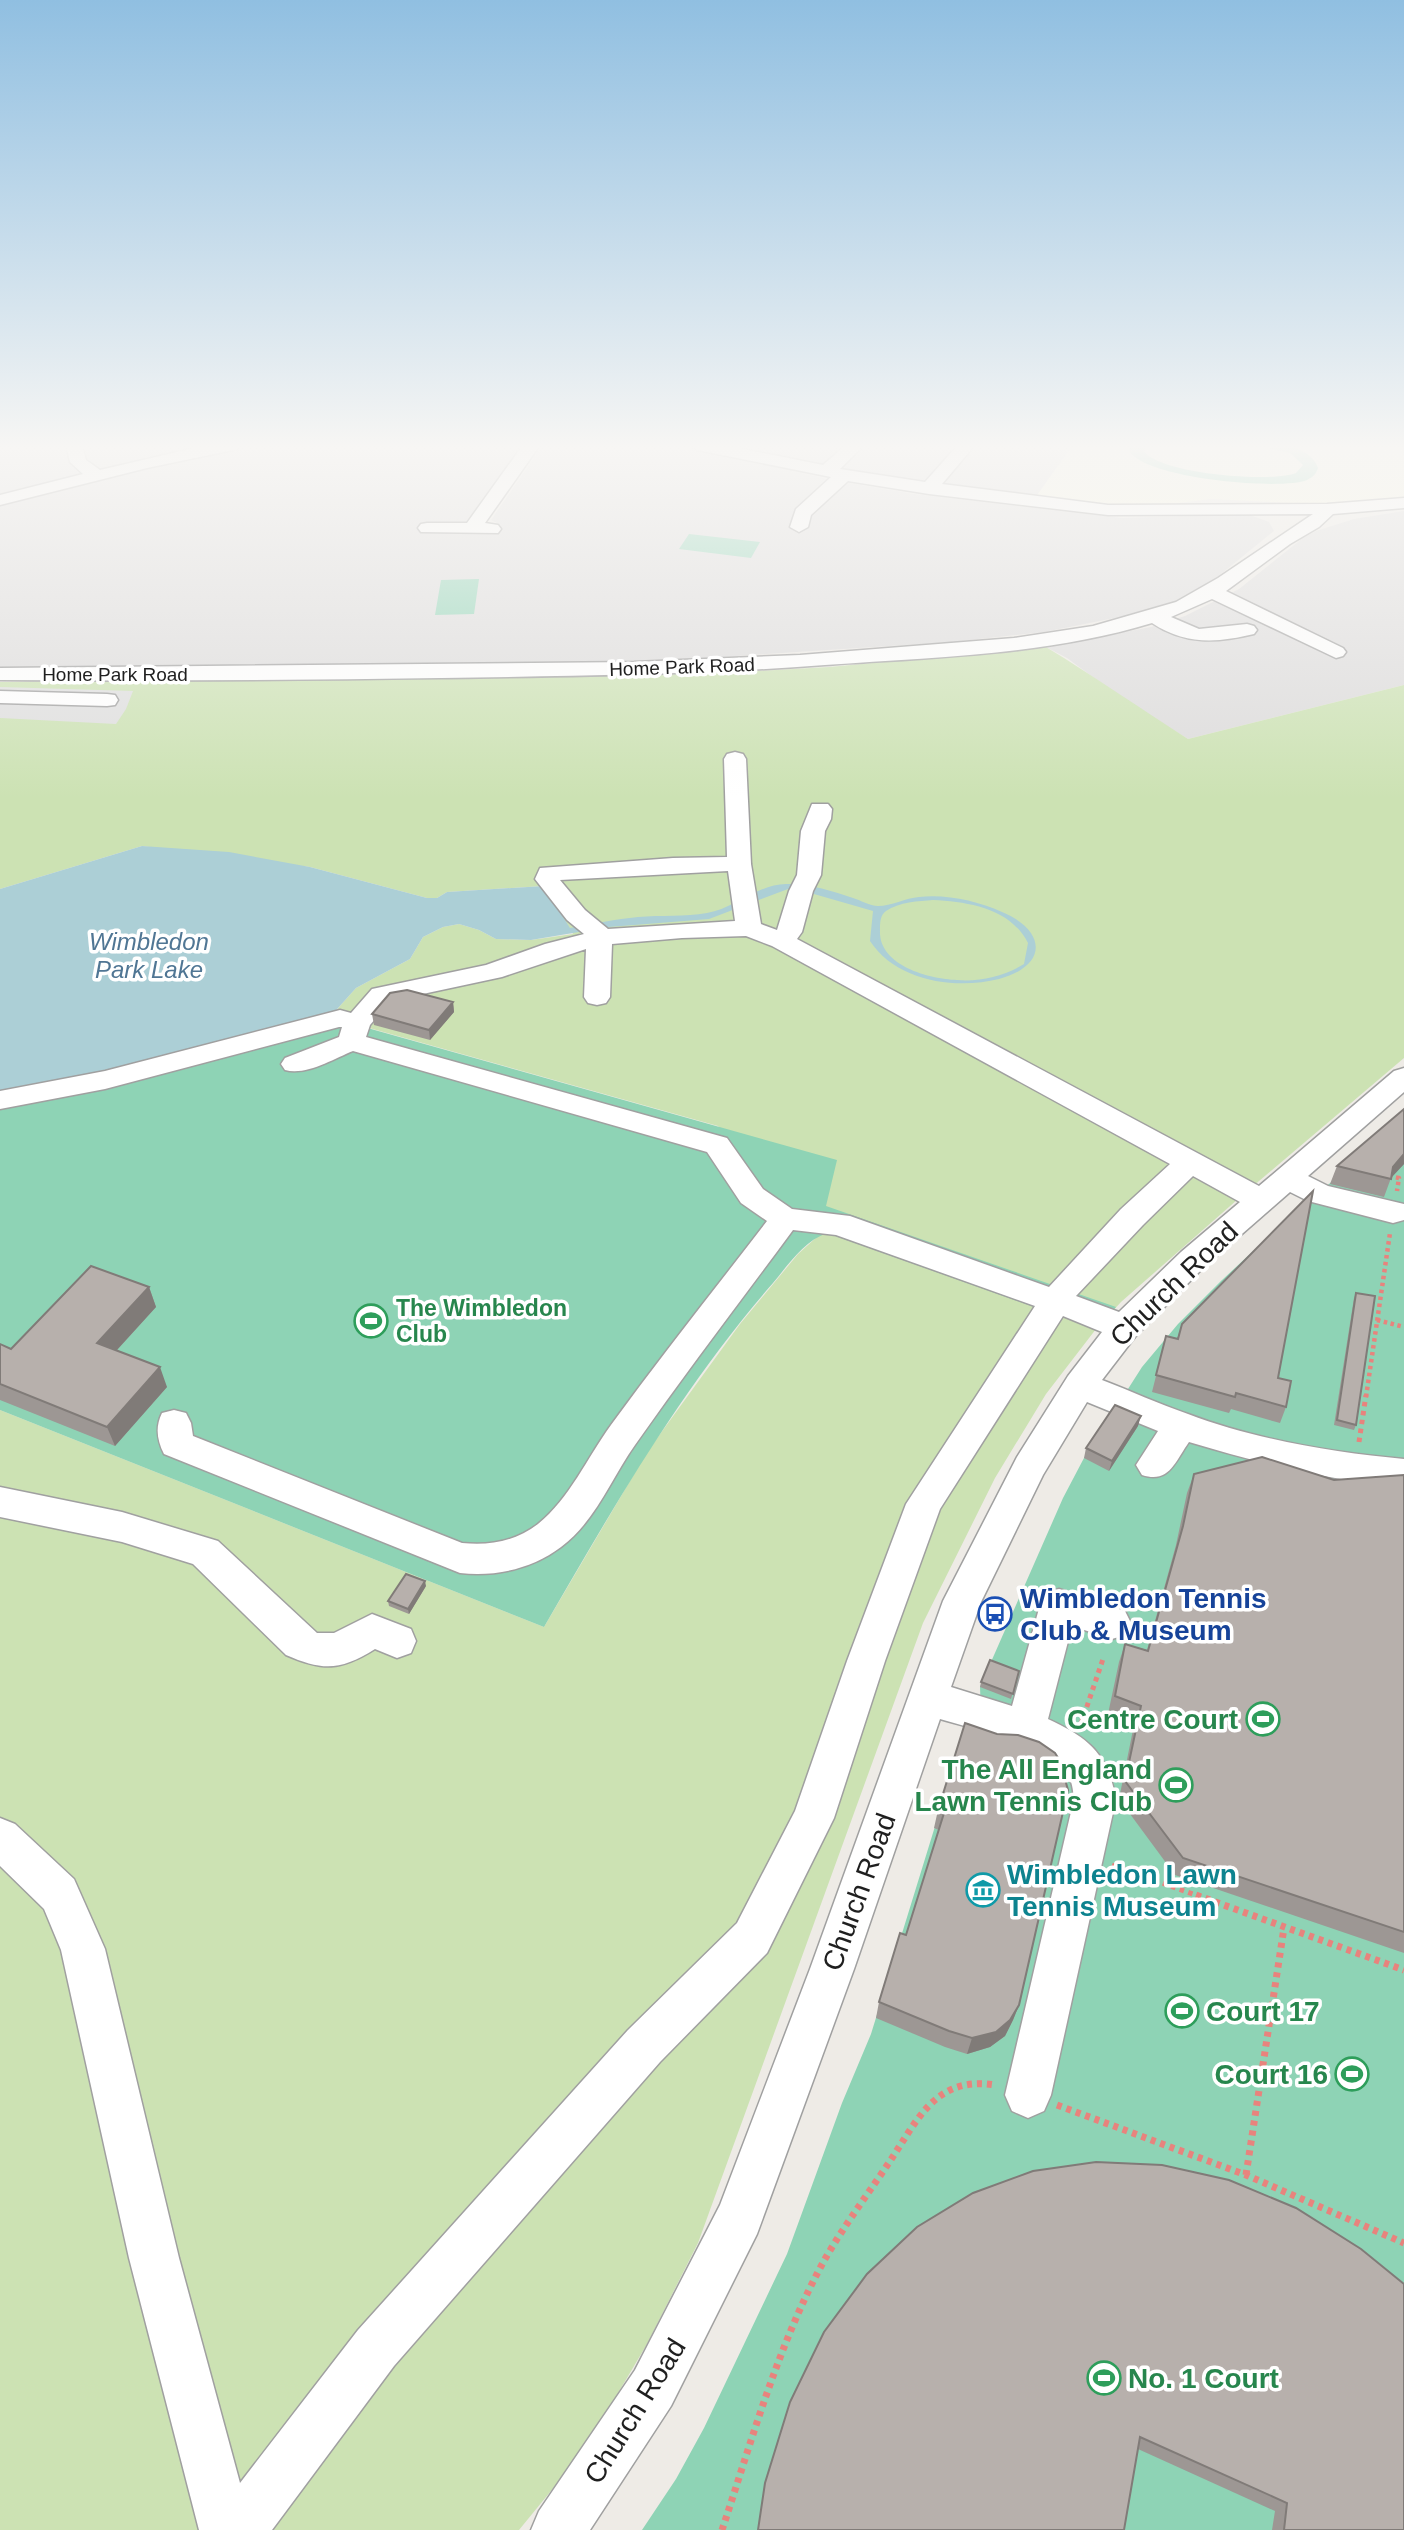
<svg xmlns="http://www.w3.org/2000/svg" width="1404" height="2530" font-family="Helvetica,sans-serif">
<rect width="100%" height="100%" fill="#eeebe6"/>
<path fill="#dddcdc" d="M0 445H204L0 495Z
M259 445H524L468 522 464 524H428L425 533H495L501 525 491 520 543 445H669L843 482 914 494 1122 518 1247 514 1269 522 1274 531 1216 578 1172 603 1150 611 1044 632 951 642 660 661 0 667V506L187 458Z
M754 445H1073L1035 498 865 474 749 450Z
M1404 511V685L1188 739 1116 694 1067 658 1046 647 1151 627 1185 616 1239 589 1303 538 1316 531 1354 519Z"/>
<path fill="#fbfae3" d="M1073 445H1404V498L1311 504 1211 499 1137 508 1035 498Z"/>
<path fill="#cce2b3" d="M1046 647C1094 676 1141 709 1188 739L1404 685V1058L1246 1192 1121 1302 1096 1329 1046 1394 995 1478 923 1623 698 2243 647 2344 608 2410 564 2475 519 2530H0V1410L544 1627 647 1452 740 1324 798 1254 818 1236 718 1126 330 1017 356 988 410 959 423 937 443 927 459 924 479 930 496 939 531 940 573 934 544 886 447 892 437 898H427L310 867 142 846 0 889V682L700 674 829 667Z"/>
<path fill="#8ed3b5" d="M1130 445H1147L1144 451C1159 474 1271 483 1296 473L1303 465 1290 453 1253 445C1274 445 1309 443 1318 468 1316 474 1313 477 1307 480 1280 491 1141 478 1129 450Z
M689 534 760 542 751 558 679 549Z
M479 579 474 614 435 615 441 580Z
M339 1020 837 1160 826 1206 1116 1307 1096 1329 827 1233C804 1241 788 1265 773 1283 682 1387 613 1508 544 1627L0 1410V1103Z
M1404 1120V2530H642L676 2479 704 2428 787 2254 842 2103 871 2034 961 1742 981 1713 980 1687 1063 1498 1084 1458 1142 1367 1178 1324 1221 1281 1281 1225Z"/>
<path fill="#dfdfdf" d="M0 687 133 691 126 709 116 724 0 718Z"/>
<path fill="#accfd6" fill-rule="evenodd" d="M142 846 229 852 310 867 427 898H437L447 892 544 886 570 928C593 924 616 919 638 917 661 915 685 917 707 913 734 909 758 884 786 884 808 883 832 891 853 898 860 900 870 906 878 906 891 906 906 898 919 897 947 894 977 901 1002 912 1047 931 1048 966 999 979 955 990 896 981 870 941L873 911 807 892 788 889 709 919 609 927 531 940 496 939 479 930 459 924 443 927 423 937 410 959 356 988 330 1017 0 1097V889ZM933 900C969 902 1010 908 1028 943L1024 964C1005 976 980 982 957 980 928 979 878 965 880 930 880 923 880 915 886 911 899 902 919 901 933 900Z"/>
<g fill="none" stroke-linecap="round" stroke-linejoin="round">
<defs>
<path id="minor" d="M66 445H82L86 460 100 470 207 445H240L238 449 147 468 0 505V495L83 474 70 462Z
M523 445H540L485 523 498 525 501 529 498 533 421 532 418 528 421 524 427 523H467Z
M689 445H723L823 465 846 445H864L840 469 925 482 958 445H975L942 484 1108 505 1327 504 1404 498V508L1333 514 1319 527 1290 544 1226 591 1343 648 1346 652 1343 656 1336 658 1212 599 1171 617 1199 629 1247 624 1254 626 1257 630 1254 634C1217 643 1185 645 1152 623 1047 655 934 657 825 665 697 675 569 676 441 678 294 680 147 681 0 680V668L634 662 800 655 1014 638 1093 626 1176 602 1218 578 1313 514 1108 515 929 494 848 481 811 515 808 527 799 532 790 527 796 509 831 477 697 450Z
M0 691 107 694 115 695 118 700 115 705 107 706 0 703Z
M735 752 743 754 746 759 751 864 761 924 777 930 789 891 797 875 801 831 812 804H828L832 809 831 819 825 831 821 875 813 891 802 932 797 939 1259 1186 1394 1071 1404 1068V1092L1308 1176 1328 1186 1404 1204V1220L1393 1223 1308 1201 1290 1192 1203 1268 1135 1337 1102 1380C1131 1391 1159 1404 1188 1414 1254 1439 1334 1453 1404 1459V1487C1331 1481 1259 1463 1189 1442 1175 1462 1169 1484 1142 1475L1136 1465 1158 1431 1087 1402 1043 1475 981 1602 951 1687 1012 1706 1040 1605 1046 1594 1059 1589 1125 1611 1131 1623 1125 1635 1112 1639 1072 1626 1048 1719C1089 1738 1107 1753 1116 1799L1051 2095 1044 2111 1028 2118 1012 2111 1005 2095 1074 1799C1073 1792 1073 1784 1069 1778 1049 1745 976 1730 940 1719L854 1969 757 2234 671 2406 590 2530H531L539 2511 635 2370 720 2205 810 1969 943 1601 1017 1457 1068 1376 1102 1332 1063 1316 940 1509 885 1661 834 1818 767 1953 660 2062 394 2366 272 2530H199L129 2258 61 1950 44 1909 0 1866V1818L15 1824 74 1879 105 1949 179 2258 240 2483 358 2330 628 2030 737 1923 795 1811 847 1661 906 1504 1035 1306 836 1235 793 1230C740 1302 686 1372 635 1445 611 1479 595 1522 561 1547 532 1569 495 1577 460 1573L164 1454C157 1440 155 1427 162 1413L174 1410 186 1413 191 1423 193 1436 462 1543C490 1546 516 1541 538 1524 570 1498 587 1458 611 1425 661 1356 715 1289 767 1221L741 1203 707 1152 353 1051C333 1059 306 1076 285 1070L281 1064 285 1058 339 1037 342 1027H339L105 1089 0 1109V1091L105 1071 340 1010 351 1013 372 989 486 965 545 944 584 934 567 920 535 879 540 868 673 858 727 857 724 759 727 754ZM728 871 735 921 608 929 585 910 560 880ZM746 936 772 946 1170 1164 1121 1209 1049 1287 850 1216 792 1209 763 1189 727 1138 366 1037 370 1025 390 1001 502 977 586 949 584 997 588 1003 597 1005 606 1003 610 997 612 944 682 938ZM1193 1176 1240 1202 1181 1252 1119 1312 1076 1296 1143 1225Z
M0 1487 122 1512 218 1541 317 1633H334L372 1614 411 1629 416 1641 411 1653 397 1658 375 1649C340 1671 323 1671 286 1655L193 1564 122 1542 0 1517Z"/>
</defs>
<use href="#minor" stroke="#a0a0a0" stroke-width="3"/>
<path stroke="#e8837d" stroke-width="4.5" stroke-dasharray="3.5 3.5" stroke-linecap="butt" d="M1389 1176 1399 1178 1397 1191
M1377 1320 1404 1327
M1366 1397 1390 1233"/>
<path stroke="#e8837d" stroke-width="5" stroke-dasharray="4.5 4.5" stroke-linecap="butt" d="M1359 1442 1366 1395
M1081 1724 1103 1659
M1112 1865 1201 1897"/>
<path stroke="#e8837d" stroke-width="7" stroke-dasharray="5 5" stroke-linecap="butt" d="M1196 1895 1404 1970
M1057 2105 1246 2175 1404 2243
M1246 2175 1284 1928
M722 2530C751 2443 776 2352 819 2270 838 2234 863 2201 886 2167 916 2124 933 2075 995 2085"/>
<use href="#minor" fill="#fff" fill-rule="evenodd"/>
</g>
<path fill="#9d9794" d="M453 1002 454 1012 430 1040 374 1025 372 1014Z
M1404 1109V1164L1391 1178 1384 1197 1330 1184 1337 1166Z
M149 1287 156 1307 117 1350 167 1387 115 1446 0 1400V1344L11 1349Z
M1356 1293V1425L1354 1430 1334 1425 1354 1298Z
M1292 1301 1278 1378 1286 1407 1280 1423 1231 1409 1229 1413 1152 1392 1166 1336 1177 1339 1182 1324Z
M1138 1426 1109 1471 1084 1458 1086 1448Z
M1194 1474 1334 1480 1404 1475V1953L1175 1875 1119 1799 1134 1725 1108 1714 1119 1662 1125 1644 1147 1650 1176 1545 1187 1493Z
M426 1586 409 1614 389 1606 388 1601Z
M1019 1671 1011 1699 980 1687 981 1682Z
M965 1723 1019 2005 1013 2020 1005 2036 990 2047 967 2054 945 2047 876 2018 879 2002 906 1935 939 1830 934 1828 938 1810Z
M1404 2284V2530H1272L1275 2511 1138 2449 758 2530Z"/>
<path fill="#807b78" d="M453 1002 454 1012 430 1040 429 1030Z
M1404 1154V1164L1390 1179 1393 1167Z
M149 1287 156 1307 105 1363 97 1343Z
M160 1367 167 1387 115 1446 107 1427Z
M1141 1416 1138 1426 1109 1471 1112 1461Z
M425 1581 426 1586 409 1614 408 1609Z
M1019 2005 1013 2020 1005 2036 990 2047 967 2054 972 2038Z"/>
<path fill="#b7b0ac" stroke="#807b78" stroke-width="2" d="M407 990 453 1002 429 1030 372 1014 390 993Z
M1404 1109V1154L1393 1167 1391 1179 1337 1166Z
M1313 1191 1278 1378 1291 1381 1286 1407 1236 1393 1235 1397 1156 1375 1166 1336 1178 1339 1182 1324Z
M91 1266 149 1287 97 1343 160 1367 107 1427 0 1384V1344L11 1349Z
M1356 1293 1375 1296 1356 1425 1337 1420Z
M1115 1405 1141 1416 1112 1461 1086 1448Z
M1262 1457 1334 1480 1404 1475V1932L1183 1858 1125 1781 1141 1706 1115 1696 1125 1644 1148 1651 1183 1526 1194 1474Z
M406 1574 425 1581 408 1609 388 1601Z
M990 1660 1019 1671 1013 1694 981 1682Z
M965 1723 997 1734 1018 1735 1039 1742 1055 1753 1060 1761 1068 1790 1019 2005 1010 2020 996 2032 972 2038 949 2031 879 2002 900 1933 906 1935 944 1813 938 1810Z
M1096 2162 1162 2165 1229 2180 1296 2208 1361 2249 1404 2284V2530H1284L1287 2503 1140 2437 1124 2530H758L765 2483 790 2402 824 2332 867 2274 917 2227 973 2193 1033 2171Z"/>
<linearGradient id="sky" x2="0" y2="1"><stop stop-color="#90bfe1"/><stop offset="0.56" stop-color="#f7f6f4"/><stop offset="1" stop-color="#f7f6f4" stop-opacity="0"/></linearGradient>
<rect width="1404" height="799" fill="url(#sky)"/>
<defs>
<symbol id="stadium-ring" viewBox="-11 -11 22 22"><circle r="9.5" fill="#fff" stroke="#2e9e5b" stroke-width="1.5"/><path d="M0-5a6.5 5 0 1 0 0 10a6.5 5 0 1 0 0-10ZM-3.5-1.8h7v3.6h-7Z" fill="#2e9e5b"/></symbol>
<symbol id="bus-ring" viewBox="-11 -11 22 22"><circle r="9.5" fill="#fff" stroke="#1a4fb4" stroke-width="1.5"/><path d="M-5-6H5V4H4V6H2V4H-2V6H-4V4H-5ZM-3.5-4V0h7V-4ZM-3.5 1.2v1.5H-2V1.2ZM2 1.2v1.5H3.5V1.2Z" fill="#1a4fb4"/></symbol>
<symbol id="museum-ring" viewBox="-11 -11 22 22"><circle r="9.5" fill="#fff" stroke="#0f9aa8" stroke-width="1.5"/><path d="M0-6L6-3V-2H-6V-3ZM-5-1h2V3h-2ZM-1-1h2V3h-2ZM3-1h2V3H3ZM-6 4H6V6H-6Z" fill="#0f9aa8"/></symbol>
</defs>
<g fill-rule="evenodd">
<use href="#stadium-ring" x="352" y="1302" width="38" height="38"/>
<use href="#bus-ring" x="976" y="1595" width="38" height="38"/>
<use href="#stadium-ring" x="1244" y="1700" width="38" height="38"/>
<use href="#stadium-ring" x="1157" y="1766" width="38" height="38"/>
<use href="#museum-ring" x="964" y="1871" width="38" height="38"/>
<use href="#stadium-ring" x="1163" y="1992" width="38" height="38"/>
<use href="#stadium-ring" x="1333" y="2055" width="38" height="38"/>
<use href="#stadium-ring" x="1085" y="2359" width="38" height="38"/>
</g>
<g text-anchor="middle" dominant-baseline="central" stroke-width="7" stroke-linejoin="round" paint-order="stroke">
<g font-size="19" fill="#1f1f1f" stroke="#fff">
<text transform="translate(682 667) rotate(-2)">Home Park Road</text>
<text x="115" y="674">Home Park Road</text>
</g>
<g font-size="23" font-weight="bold" fill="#27864d" stroke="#fff" text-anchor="start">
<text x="396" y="1308">The Wimbledon<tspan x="396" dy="26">Club</tspan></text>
</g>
<g font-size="24" font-style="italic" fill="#507694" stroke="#fff">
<text x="149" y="941">Wimbledon<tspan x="149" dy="28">Park Lake</tspan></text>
</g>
<g font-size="28" fill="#1f1f1f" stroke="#fff">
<text transform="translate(1174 1284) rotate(-44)">Church Road</text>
<text transform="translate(859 1892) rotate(-70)">Church Road</text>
<text transform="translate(635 2411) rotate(-58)">Church Road</text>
</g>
<g font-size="28" font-weight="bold" fill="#164399" stroke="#fff" text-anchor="start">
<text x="1020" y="1598">Wimbledon Tennis<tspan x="1020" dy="32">Club &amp; Museum</tspan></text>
</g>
<g font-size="28" font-weight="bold" fill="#27864d" stroke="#fff" text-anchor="end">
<text x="1238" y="1719">Centre Court</text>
<text x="1152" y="1769">The All England<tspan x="1152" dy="32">Lawn Tennis Club</tspan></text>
<text x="1206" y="2011" text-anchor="start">Court 17</text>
<text x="1328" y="2074">Court 16</text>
<text x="1128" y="2378" text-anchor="start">No. 1 Court</text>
</g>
<g font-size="28" font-weight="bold" fill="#0d838f" stroke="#fff" text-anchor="start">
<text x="1007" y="1874">Wimbledon Lawn<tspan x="1007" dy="32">Tennis Museum</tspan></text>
</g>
</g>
</svg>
